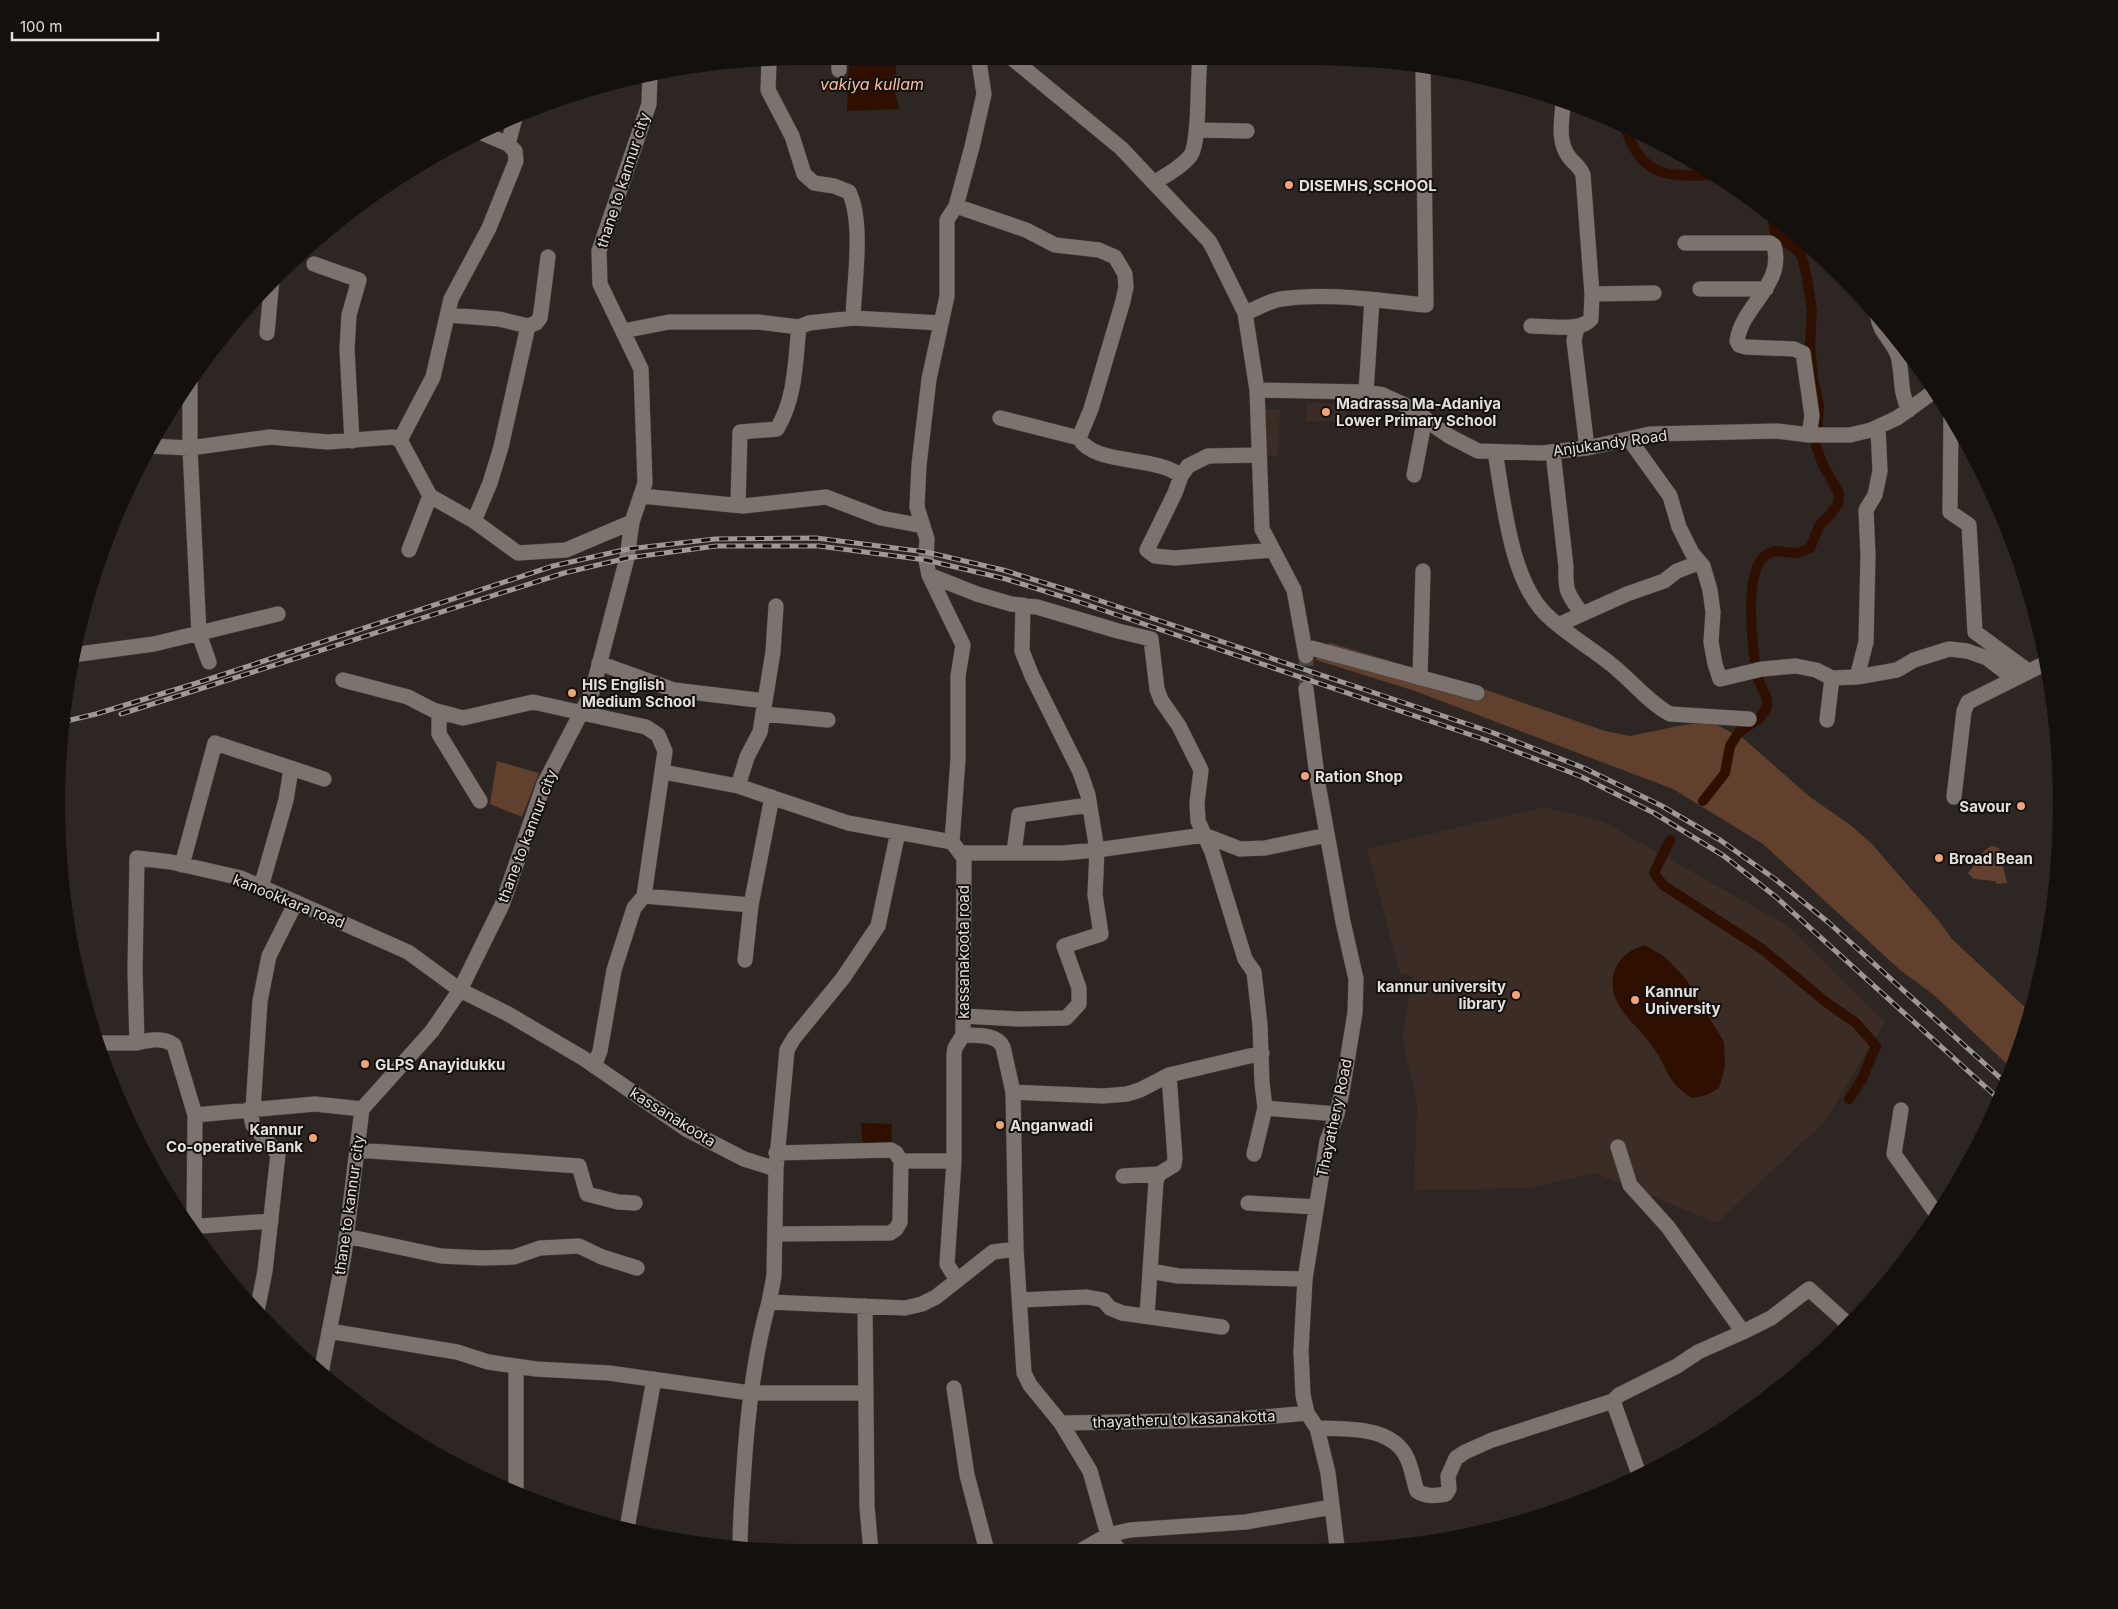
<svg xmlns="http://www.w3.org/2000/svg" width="2118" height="1609" font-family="Inter,sans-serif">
<rect width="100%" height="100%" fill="#2e2622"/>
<path fill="#3b2d26" d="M1307 403 1346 404V422L1306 421Z
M1262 409H1280L1278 456 1261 455Z
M1544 807 1602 821 1788 926 1885 1022 1825 1121 1717 1223 1595 1173 1530 1188 1414 1190 1417 1104 1402 1037 1413 977 1400 973 1367 849Z"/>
<path fill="#61402e" d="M1330 643 1472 685 1605 731 1630 736 1678 726 1701 723 1717 725 1744 739 1810 797 1849 824 1871 843 1938 920 1952 939 2029 1011 2012 1069 1934 995 1900 970 1763 844 1673 789 1412 690 1316 660 1320 647Z
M497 761 539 773 522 817 490 804Z
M1992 846 1999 848 2007 883 1997 884 1995 881 1974 879 1968 873C1977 863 1980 850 1992 846Z"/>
<path fill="#2e0f00" d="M896 61 895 92 899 109 847 111 849 62Z
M1644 945 1664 956 1686 979 1724 1042 1725 1066 1719 1088 1707 1095 1692 1098C1668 1083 1669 1072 1655 1050 1639 1024 1605 1007 1614 972 1619 957 1630 950 1644 945Z
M861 1123 892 1124 891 1146 863 1149Z"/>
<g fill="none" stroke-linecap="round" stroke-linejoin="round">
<path stroke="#2e0f00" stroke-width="10" d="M1625 126C1627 135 1630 141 1634 148 1651 179 1680 176 1711 175
M1755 663C1752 639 1744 570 1766 555 1776 548 1785 553 1796 553 1800 553 1806 549 1810 548L1820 524 1829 516 1838 504 1839 493 1823 465 1816 446 1819 405 1813 379 1810 344 1812 310 1806 273 1801 254 1775 233 1772 214
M1703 801 1725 773 1730 746 1739 732 1760 718 1767 707V699L1756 674
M1670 840 1654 873 1663 885 1762 949 1827 1003 1856 1023 1876 1046 1862 1079 1849 1099"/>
<path stroke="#49423e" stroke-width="15" stroke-dasharray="15 8" stroke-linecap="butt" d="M1306 689V656"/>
<defs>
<path id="minor" d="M1014 60 1121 148 1209 241 1213 248 1245 313 1257 390 1262 529 1294 590 1306 656
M979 61 984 94 972 147 956 206 1026 230 1055 245 1099 250 1115 257 1125 274 1126 287 1123 301 1091 409 1079 438C1094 466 1156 455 1181 476L1175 493 1147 550 1155 556 1175 558 1273 550
M769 62 768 90 792 136 804 174 814 183 834 186 849 192C864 223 854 283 853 318
M839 70V62
M1198 130 1247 131
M480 132 508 144
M1154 183C1166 175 1182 167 1191 155 1200 140 1197 81 1200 59
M1685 243H1770L1774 246C1785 285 1742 305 1737 341L1739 345 1746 347 1794 349 1803 353 1812 416 1809 435
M314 264 359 280 349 315 347 349 352 441
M1700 289H1766
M1592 294 1654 293
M1245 313C1256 309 1269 301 1281 299 1328 292 1379 301 1426 305L1423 68
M448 315 499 319 528 326 536 323 540 318 542 304 548 257
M1878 318C1880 333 1894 342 1898 356 1903 375 1899 391 1909 410
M1531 326C1548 326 1581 332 1591 319L1592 294 1583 175C1580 166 1574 164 1569 157 1557 141 1562 121 1563 103
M1577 328 1574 340 1587 448
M623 331 669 322H758L799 327 809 323 853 318 941 323
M267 333 272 279
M190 380V448L199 634 209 662
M1257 390 1366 392 1383 395 1403 404 1449 436 1478 451 1542 453 1587 448 1650 434 1777 431 1809 435H1850L1871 430 1897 418 1936 390
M1366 392 1372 300
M1000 418 1079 438
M1951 418 1950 512 1969 525 1975 632 2028 671
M1629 439 1670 496 1679 527 1692 553 1703 566 1710 590 1713 612 1711 642 1715 664 1720 679 1762 669 1796 666 1816 670 1832 678 1857 677 1897 670 1914 660 1949 649 1967 651 1987 658 2013 678
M400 440 433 377 451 299 489 228 516 161 515 151 508 144 516 114
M149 446 190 448 270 437 328 442 393 437 400 440 430 496 474 521 518 553 566 550 632 522
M1495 452C1504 502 1510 585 1551 619 1570 636 1592 649 1612 665 1632 681 1648 702 1670 714L1749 719
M1553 452 1566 567C1565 592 1568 594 1582 614
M1414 475 1425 418
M1181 476 1188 466 1208 456 1258 455
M641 496 743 506 826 497 881 518 923 526
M738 505 740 432 777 429C796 397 795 362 799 327
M474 521 490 483 501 447 528 326
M409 550 430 496
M929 575 977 594 1011 604 1037 607 1118 631 1151 639 1157 689 1161 700 1179 726 1201 770 1197 803 1198 821 1212 852 1245 959 1254 972 1260 1025 1262 1083 1265 1108 1337 1114
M1558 625 1627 594 1664 581 1677 571 1698 563
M1304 646 1477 693
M72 655 154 644 278 614
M599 663 674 690 765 701 760 732 747 757 738 786
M1857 677 1866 642 1868 556 1866 510 1875 495 1880 471 1878 427
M1420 678 1423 571
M343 680 408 697 433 710 463 718 533 702 646 727 658 735 665 751 644 896 634 908 614 970 600 1051 594 1066
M1306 689 1318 784 1343 922 1356 979 1355 1013 1342 1092 1337 1114 1327 1141 1305 1279 1301 1351 1303 1395 1307 1413 1317 1428 1328 1473 1337 1547
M765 701 773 652 776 606
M439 712V734L480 801
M763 714 828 720
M1827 720 1832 678
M663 772 738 786 848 823 952 842 964 858 963 1035C977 1036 996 1033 1003 1047L1013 1092 1016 1249 1024 1373 1030 1385 1061 1423 1090 1471 1108 1535 1118 1549
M1954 797 1964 711 1968 702 2048 662
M952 842 958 759V676L963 645 929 575 926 560 927 539 917 507 919 465 929 379 947 296V220L956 206
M1014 852 1019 815 1089 805
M960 853H1062L1097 850 1204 835 1240 849 1265 848 1327 835
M182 865 215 743 324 779
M261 887 286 800 291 769
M644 896 751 905
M745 960 751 905 772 797
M963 1016 1020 1019 1066 1018 1079 1004V988L1064 946 1101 934 1095 895 1097 850 1088 795 1080 772 1032 676 1022 651 1023 605
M96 1043H137L135 970 137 858 171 862 241 878 408 952 460 990 508 1014 583 1058 686 1129 744 1159 776 1169 774 1276 769 1302
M137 1043C150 1040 162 1037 174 1045L195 1115
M1013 1092 1103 1096 1127 1094 1140 1090 1169 1075 1262 1053
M249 1109 253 1125 278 1154 265 1271 257 1311
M253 1109 260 1001 269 956 296 902
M1901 1110 1894 1154 1938 1216
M1618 1147 1630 1185 1668 1227 1743 1332
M357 1150 579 1166 587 1194 618 1202 635 1203
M1254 1154 1265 1108
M901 1161H954V1054L955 1048 963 1035
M954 1161 947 1264 957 1280
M776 1169 787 1050 794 1038 843 978 878 926 898 832
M1123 1176 1159 1174
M1248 1203 1316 1207
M188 1227 271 1221
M194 1227 195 1115 315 1104 362 1109
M776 1234 890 1233 896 1229 900 1222 901 1161 896 1153 891 1150 776 1153
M346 1236 441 1256 482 1258 514 1257 540 1248 579 1246 602 1257 637 1268
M1150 1271 1178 1276 1305 1279
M1020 1300 1087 1297 1103 1300 1110 1308 1122 1313 1222 1327
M865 1306 867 1506 871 1552
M1147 1316 1156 1181 1159 1174 1174 1165 1175 1158 1169 1075
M329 1331 457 1352 488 1362 536 1369 609 1373 750 1393H866
M516 1366V1491
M321 1373 344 1255 362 1109 432 1031 460 990 502 905 544 784 592 692 627 558 632 522 645 483 641 369 600 284 599 251 649 104 650 74
M954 1388 967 1475 987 1551
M1613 1401 1640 1477
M1061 1423C1143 1421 1226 1422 1307 1413
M1317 1428C1347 1429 1392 1426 1407 1458 1412 1468 1413 1480 1417 1491 1426 1497 1435 1496 1446 1494L1449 1489 1448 1476 1456 1458 1465 1452 1492 1440 1613 1401 1619 1395 1677 1366 1698 1352 1743 1332 1771 1318 1809 1289 1849 1325
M627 1528 654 1379
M740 1548C740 1516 743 1485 745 1453 749 1401 755 1351 769 1302L905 1308 922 1304 936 1297 993 1252 1016 1249
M1082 1550 1108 1535 1130 1530 1246 1522 1332 1507"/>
</defs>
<use href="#minor" stroke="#47413e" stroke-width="16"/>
<use href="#minor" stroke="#7c736f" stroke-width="15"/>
<defs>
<path id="rail" d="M121 714 564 573 627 558 716 546H819L926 560 1006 579 1073 600 1486 740 1580 776 1654 813 1724 856 1776 897 2000 1100
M62 722 96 714 200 682 553 566 628 549 715 539 816 538 926 552 1003 570 1074 592 1491 732 1584 768 1662 806 1720 840 1775 879 1828 922 2007 1084"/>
</defs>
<use href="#rail" stroke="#9f9895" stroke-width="5"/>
<use href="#rail" stroke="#13100e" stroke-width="3" stroke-dasharray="9" stroke-linecap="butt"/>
</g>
<g fill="#efa378" stroke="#13100e" stroke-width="2">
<circle cx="1289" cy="185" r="5"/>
<circle cx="1326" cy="412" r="5"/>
<circle cx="572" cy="693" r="5"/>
<circle cx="1305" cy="776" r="5"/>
<circle cx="2021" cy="806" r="5"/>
<circle cx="1939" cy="858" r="5"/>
<circle cx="1516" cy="995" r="5"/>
<circle cx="1635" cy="1000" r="5"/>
<circle cx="365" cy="1064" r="5"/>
<circle cx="1000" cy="1125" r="5"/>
<circle cx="313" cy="1138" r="5"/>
</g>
<g text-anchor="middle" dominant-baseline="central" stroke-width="4" stroke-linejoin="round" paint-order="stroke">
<g font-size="15" fill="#e4dfdc" stroke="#13100e">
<text transform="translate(623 180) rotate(-72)">thane to kannur city</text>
<text transform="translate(1610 443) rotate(-8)">Anjukandy Road</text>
<text transform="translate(527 836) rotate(-69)">thane to kannur city</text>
<text transform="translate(289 901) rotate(22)">kanookkara road</text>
<text transform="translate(963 952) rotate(-90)">kassanakoota road</text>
<text transform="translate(673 1117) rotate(32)">kassanakoota</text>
<text transform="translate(1334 1118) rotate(-78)">Thayathery Road</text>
<text transform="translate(349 1205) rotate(-82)">thane to kannur city</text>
<text transform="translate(1184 1419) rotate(-2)">thayatheru to kasanakotta</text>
</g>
<g font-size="15" font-weight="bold" fill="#e4dfdc" stroke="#13100e" text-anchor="start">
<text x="1299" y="185">DISEMHS,SCHOOL</text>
<text x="1336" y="403">Madrassa Ma-Adaniya<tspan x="1336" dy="17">Lower Primary School</tspan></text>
<text x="582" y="684">HIS English<tspan x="582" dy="17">Medium School</tspan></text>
<text x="1315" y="776">Ration Shop</text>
<text x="2011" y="806" text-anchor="end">Savour</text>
<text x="1949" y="858">Broad Bean</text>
<text x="1506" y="986" text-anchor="end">kannur university<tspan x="1506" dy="17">library</tspan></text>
<text x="1645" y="991">Kannur<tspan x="1645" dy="17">University</tspan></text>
<text x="375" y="1064">GLPS Anayidukku</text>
<text x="1010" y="1125">Anganwadi</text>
<text x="303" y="1129" text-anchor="end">Kannur<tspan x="303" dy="17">Co-operative Bank</tspan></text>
</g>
<g font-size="16" font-style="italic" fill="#f9bd9c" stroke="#13100e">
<text x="872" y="84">vakiya kullam</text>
</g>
</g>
<path d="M0 0H2118V1609H0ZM804 65H1314A739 739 0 0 1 2053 804V805A739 739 0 0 1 1314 1544H804A739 739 0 0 1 65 805V804A739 739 0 0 1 804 65Z" fill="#13100e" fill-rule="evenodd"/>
<path d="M12 32v8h146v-8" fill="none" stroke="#e4dfdc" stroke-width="2.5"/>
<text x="20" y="32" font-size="15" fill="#e4dfdc" stroke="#13100e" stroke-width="4" paint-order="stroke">100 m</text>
</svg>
